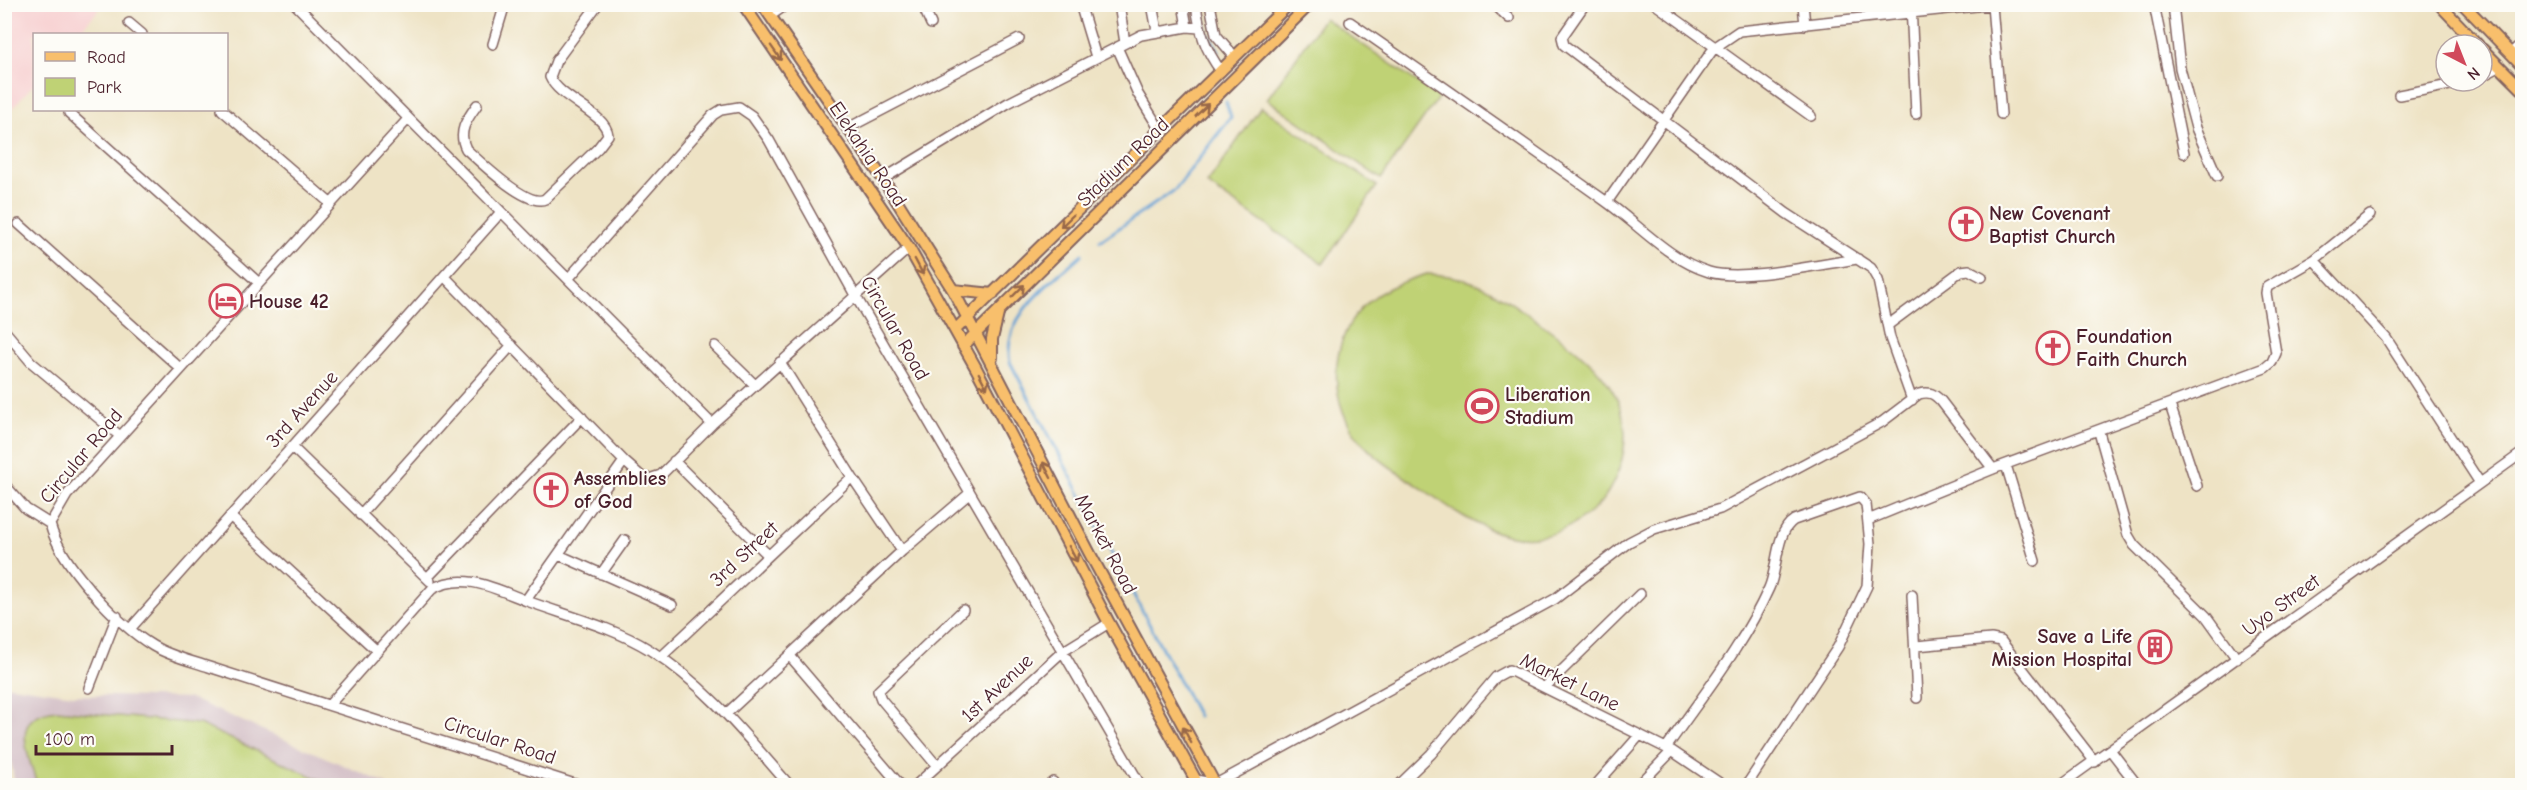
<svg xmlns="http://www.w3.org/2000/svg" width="2527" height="790" font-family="'Comic Neue',sans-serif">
<rect width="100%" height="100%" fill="#fdfcf7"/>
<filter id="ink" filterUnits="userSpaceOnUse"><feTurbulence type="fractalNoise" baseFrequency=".0167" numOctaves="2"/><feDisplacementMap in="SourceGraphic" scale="12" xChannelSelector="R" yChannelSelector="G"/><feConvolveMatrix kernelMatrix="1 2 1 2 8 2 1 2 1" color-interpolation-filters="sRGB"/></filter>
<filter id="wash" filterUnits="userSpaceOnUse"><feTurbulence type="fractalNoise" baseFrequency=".008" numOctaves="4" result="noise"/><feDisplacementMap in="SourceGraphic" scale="24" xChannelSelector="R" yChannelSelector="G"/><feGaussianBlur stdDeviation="1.35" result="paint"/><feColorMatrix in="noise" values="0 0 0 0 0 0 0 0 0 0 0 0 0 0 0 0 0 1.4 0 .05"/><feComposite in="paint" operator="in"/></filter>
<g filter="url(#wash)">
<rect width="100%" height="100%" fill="#eee3c5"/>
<path fill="#f7cfd0" d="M5 4 103 5 77 34H34V84L5 116Z"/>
<path fill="#d2bdc5" d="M4 685 74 695 189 698 389 785H15L5 724Z"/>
<path fill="#bfd275" stroke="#847850" stroke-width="1.5" d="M1324 18 1439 97 1381 179 1267 99Z
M1261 107 1377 186 1323 264 1207 184Z
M1427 274C1476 275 1502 296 1540 323 1591 359 1643 398 1619 469 1613 485 1606 499 1593 510 1530 564 1479 529 1423 489 1398 472 1367 455 1351 428 1325 385 1334 324 1377 295 1393 285 1409 279 1427 274Z
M57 710 199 724 331 785H37C28 752 8 715 57 710Z"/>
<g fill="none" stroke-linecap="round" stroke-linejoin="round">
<path stroke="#619fd3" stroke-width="3" d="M1202 4 1205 30 1219 51
M1100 241 1175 190 1231 117 1226 102
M1082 254C1051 283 1001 315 1010 362L1198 716"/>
</g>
</g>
<g filter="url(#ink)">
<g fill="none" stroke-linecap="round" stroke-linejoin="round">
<defs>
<path id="minor" d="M295 4 712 424
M922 4 931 24
M1080 4 1096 57
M1119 4 1125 43
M1152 4 1157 31
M1183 4 1187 27
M1196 4C1199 30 1205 50 1221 71
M1210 4 1216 35 1235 57
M1494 4 1509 18
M1585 4 1562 37 1564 45 1786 213 1871 268 1878 280 1890 338 1912 400
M1655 4 1811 116
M1803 4 1805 25
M1911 4 1916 114
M2154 4 2184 153
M2173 4 2180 68 2196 128 2217 176
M1992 5 2001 114
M770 16 787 4
M1350 22C1435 81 1520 140 1604 200 1637 223 1669 260 1709 272 1744 282 1819 264 1858 259
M129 23 142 34
M493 44 505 4
M1117 47 1138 94 1160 130
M2511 53 2522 43
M2482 76 2499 67
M2399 95 2470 81
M477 105C467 119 457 132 466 149 479 161 528 208 545 199L598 148 608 135C606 113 559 99 550 77L556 61 598 4
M222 110 330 203
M69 113 259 283
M408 119 67 495 50 524C60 564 118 625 153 646 170 656 191 661 209 667L581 786
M848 128 1019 39
M883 179 1008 103 1141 35 1187 27 1199 28
M1607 202 1714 48 1739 31 1996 4
M19 224 181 369
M2314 260 2386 338 2480 483
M445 277 624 461 641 476 649 479 661 475 712 424 909 248
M568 279 713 115 721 110 739 107 752 116 769 140 855 295 1141 786
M1888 325 1961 271 1969 270 1982 277
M4 330 31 362 120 436
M715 346 755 385
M780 362 852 477 902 551
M2170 405 2197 486
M2099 432 2128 535 2134 545 2206 616 2237 659
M292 447 430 581
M674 461 768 555
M2006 465 2035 561
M4 484 26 509 50 524
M360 515 512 345
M230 516 377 651
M1868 520 1993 469 2265 368 2272 362 2276 353 2266 293 2267 287 2314 260 2370 215
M559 555 672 605
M601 574 625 540
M428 577 582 417
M1912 595 1917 698
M526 600 624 461
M130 629 501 212
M1916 646 1991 639 2001 641 2095 762
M790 656 901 786
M661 657 852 477
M1545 687 1640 594
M89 688 117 616
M330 704 432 589C464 571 496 589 527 601 568 616 613 627 650 650 705 684 748 738 790 786
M726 714 902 551 970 493
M1666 748C1702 696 1743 646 1769 588 1778 569 1775 532 1794 520L1860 497 1866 504 1870 544 1867 586 1838 647 1746 786
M2111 751 2138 786
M937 766 881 699 878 691 963 610
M1196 780 1216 784 1555 599 1629 542 1654 529 1720 509 1882 422 1919 394C1930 391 1934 394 1941 401L1993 469
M915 786 1062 652 1109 623
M1048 786 1053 782
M1398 786 1431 754 1496 677 1509 670 1672 751 1724 786
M1595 786 1639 736
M1638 786 1672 751
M2059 786 2522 453"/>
<path id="major" d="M743 4 909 248 976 368 1109 623 1199 786
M762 4 883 179 953 290 1089 552 1216 786
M2439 4 2478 45
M2463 4 2522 65
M2482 49 2522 89
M953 290 993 294
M955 330 1289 4
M963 346 1310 4
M992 358V339L998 314"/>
</defs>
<use href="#minor" stroke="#836461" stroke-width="12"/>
<use href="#major" stroke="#836461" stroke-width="14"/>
<use href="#minor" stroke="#fff" stroke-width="9"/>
<use href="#major" stroke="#f8bf6c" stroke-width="10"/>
</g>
<defs><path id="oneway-shaft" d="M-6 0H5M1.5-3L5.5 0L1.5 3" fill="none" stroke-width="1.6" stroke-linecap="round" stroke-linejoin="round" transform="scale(1.5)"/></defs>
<g stroke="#986748">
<use href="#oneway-shaft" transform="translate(776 53) rotate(55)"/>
<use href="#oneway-shaft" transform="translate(1202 110) rotate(-44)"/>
<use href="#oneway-shaft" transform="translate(1067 221) rotate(136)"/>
<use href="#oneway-shaft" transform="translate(919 267) rotate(62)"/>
<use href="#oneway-shaft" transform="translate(1018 291) rotate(-45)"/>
<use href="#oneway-shaft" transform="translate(983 381) rotate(62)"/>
<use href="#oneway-shaft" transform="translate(1047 470) rotate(-117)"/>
<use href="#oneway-shaft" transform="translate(1073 554) rotate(62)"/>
<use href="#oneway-shaft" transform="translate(1187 735) rotate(-118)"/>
</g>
</g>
<defs>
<symbol id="church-ring" viewBox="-11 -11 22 22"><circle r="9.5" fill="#fdfcf7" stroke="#d1495b" stroke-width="1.5"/><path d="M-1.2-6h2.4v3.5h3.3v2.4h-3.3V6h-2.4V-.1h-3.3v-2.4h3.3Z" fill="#d1495b"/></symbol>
<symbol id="hotel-ring" viewBox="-11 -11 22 22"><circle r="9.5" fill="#fdfcf7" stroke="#d1495b" stroke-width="1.5"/><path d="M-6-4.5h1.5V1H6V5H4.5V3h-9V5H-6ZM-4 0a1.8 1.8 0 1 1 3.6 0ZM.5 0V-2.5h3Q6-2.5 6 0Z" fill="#d1495b"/></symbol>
<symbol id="stadium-ring" viewBox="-11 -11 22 22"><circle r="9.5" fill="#fdfcf7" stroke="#d1495b" stroke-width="1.5"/><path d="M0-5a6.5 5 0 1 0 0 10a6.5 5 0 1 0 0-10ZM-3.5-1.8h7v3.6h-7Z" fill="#d1495b"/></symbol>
<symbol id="building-ring" viewBox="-11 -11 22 22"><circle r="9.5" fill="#fdfcf7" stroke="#d1495b" stroke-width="1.5"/><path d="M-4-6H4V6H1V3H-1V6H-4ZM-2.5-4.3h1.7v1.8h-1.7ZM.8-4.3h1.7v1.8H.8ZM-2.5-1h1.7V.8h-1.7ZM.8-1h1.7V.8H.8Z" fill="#d1495b"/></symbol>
</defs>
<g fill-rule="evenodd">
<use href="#church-ring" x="1947" y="205" width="38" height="38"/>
<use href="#hotel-ring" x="207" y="282" width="38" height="38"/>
<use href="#church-ring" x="2034" y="329" width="38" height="38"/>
<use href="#stadium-ring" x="1463" y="387" width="38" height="38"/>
<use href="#church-ring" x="532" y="471" width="38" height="38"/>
<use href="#building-ring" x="2136" y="628" width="38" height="38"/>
</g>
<g text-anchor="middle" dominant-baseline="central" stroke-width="4.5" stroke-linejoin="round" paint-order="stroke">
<g font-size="20" fill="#4a1f2b" stroke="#fdfcf7">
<text transform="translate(868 154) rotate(56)">Elekahia Road</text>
<text transform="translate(1123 162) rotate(-44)">Stadium Road</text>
<text transform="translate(895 328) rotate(60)">Circular Road</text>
<text transform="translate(302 409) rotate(-48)">3rd Avenue</text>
<text transform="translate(81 456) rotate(-50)">Circular Road</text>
<text transform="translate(1106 544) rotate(62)">Market Road</text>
<text transform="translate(744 554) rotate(-43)">3rd Street</text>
<text transform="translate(2281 605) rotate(-36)">Uyo Street</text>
<text transform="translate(1570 682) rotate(26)">Market Lane</text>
<text transform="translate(997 688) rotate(-43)">1st Avenue</text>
<text transform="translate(500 740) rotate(18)">Circular Road</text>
</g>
<g font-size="20" font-weight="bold" fill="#4a1f2b" stroke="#fdfcf7" text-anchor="start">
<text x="1989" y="213">New Covenant<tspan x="1989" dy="23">Baptist Church</tspan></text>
<text x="249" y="301">House 42</text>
<text x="2076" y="336">Foundation<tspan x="2076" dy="23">Faith Church</tspan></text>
<text x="1505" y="394">Liberation<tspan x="1505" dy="23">Stadium</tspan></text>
<text x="574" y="478">Assemblies<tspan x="574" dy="23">of God</tspan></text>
<text x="2132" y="636" text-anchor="end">Save a Life<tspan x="2132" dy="23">Mission Hospital</tspan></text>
</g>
</g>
<rect width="2527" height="790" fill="none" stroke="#fdfcf7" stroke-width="24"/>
<rect x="33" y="33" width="195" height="78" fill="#fdfcf7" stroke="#b5a4a5" stroke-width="1.5"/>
<rect x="45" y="52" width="30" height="9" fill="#f8bf6c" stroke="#b5a4a5" stroke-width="1.5"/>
<text x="87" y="63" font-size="18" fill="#4a1f2b">Road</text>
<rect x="45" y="78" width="30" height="18" fill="#bfd275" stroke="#b5a4a5" stroke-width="1.5"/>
<text x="87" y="93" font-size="18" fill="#4a1f2b">Park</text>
<g transform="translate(2464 63) rotate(138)"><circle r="28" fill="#fdfcf7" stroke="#b5a4a5" stroke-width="1.5"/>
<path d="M0-4.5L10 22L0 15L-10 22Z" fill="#d1495b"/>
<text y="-9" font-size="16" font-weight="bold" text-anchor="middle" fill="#4a1f2b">N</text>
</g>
<path d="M36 745v9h136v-9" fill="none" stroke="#4a1f2b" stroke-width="3"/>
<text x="45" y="745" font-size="18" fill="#4a1f2b" stroke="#fdfcf7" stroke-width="4.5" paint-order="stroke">100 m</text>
</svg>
